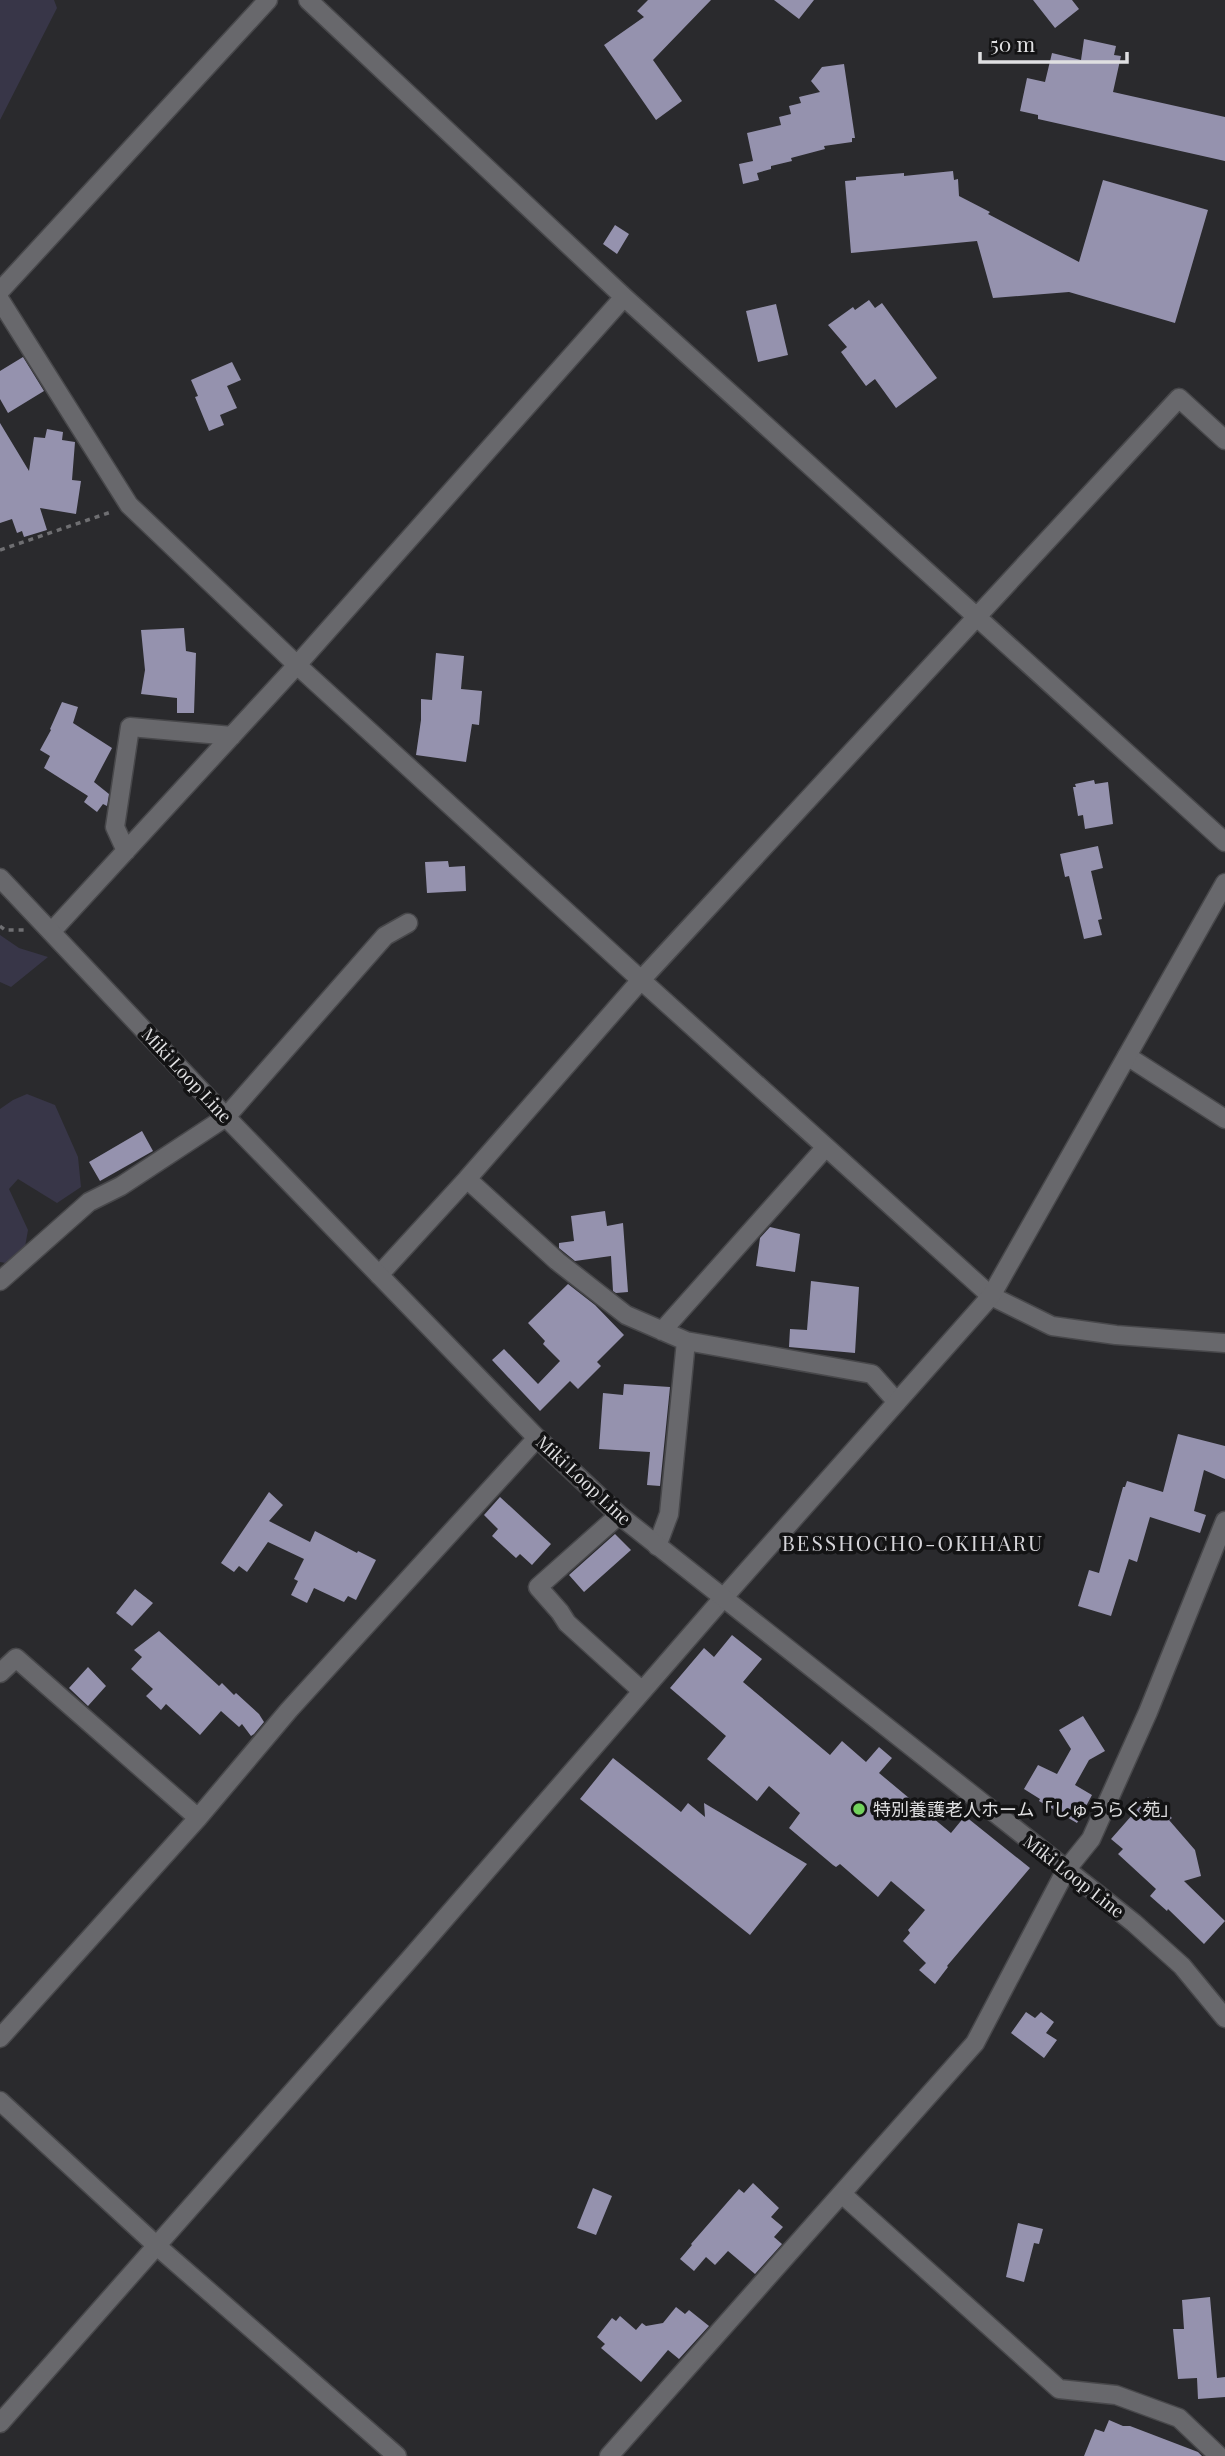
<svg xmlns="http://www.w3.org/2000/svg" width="1225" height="2456" font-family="'Playfair Display','Noto Sans JP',serif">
<rect width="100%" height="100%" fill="#2a2a2d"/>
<path fill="#383648" d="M0 0H54L57 8 0 120Z
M0 935 19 948 48 957 11 987 0 982Z
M27 1094 55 1105 78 1157 81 1187 57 1203 18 1179 9 1189 28 1230 23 1258 11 1264 0 1262V1109L13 1100Z"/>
<path fill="#9592ae" d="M648 0H711L653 60 682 101 656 120 604 45 644 17 637 11Z
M774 0H814L799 19Z
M1033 0H1072L1079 9 1055 28Z
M1084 39 1116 46 1114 55 1121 56 1113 92 1225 117V161L1038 119V115L1020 111 1027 78 1045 82 1052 53 1081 60Z
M844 64 855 138H852V142L824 146 825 149 791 158 792 161 771 166V169L757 173 759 180 743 184 739 164 753 161 747 133 781 125 779 117 791 114 789 106 801 103 799 97 820 92 811 81 822 67Z
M953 171 954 180 958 179 959 196 990 212 988 214 1079 262 1103 180 1208 210 1175 323 1069 292 993 298 977 241 851 253 845 181 856 180V177L904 173V176Z
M615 225 629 234 617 254 603 244Z
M869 300 875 308 882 303 937 378 896 408 875 379 866 386 841 352 847 347 828 325 853 307 855 310Z
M776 304 788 355 758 362 746 311Z
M23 357 44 391 8 413 0 399V371Z
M232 362 241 380 227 386 237 408 220 415 224 425 209 431 195 397 198 396 191 380Z
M0 423 29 471 34 437 45 438 47 429 63 432 62 440 75 442 72 480 81 481 76 514 40 508 47 530 24 537 22 531 17 533 12 519 0 523Z
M184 628 186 651 196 653 194 713H177V698L141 694 145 670 141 630Z
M436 653 464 656 461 689 482 691 479 725 472 724 466 762 416 755 421 720V699L432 700Z
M62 702 78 707 73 723 112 748 94 782 109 794 107 806 103 804 97 812 84 802 88 796 44 768 50 756 40 750 51 730 50 729Z
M1094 780 1095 784 1108 782 1113 824 1085 829 1083 815 1078 816 1073 787H1076L1075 784Z
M1098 846 1103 868 1091 871 1102 919 1098 920 1102 935 1084 939 1069 876 1065 877 1060 854Z
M448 861 449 867 465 866 466 891 427 893 425 862Z
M142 1131 153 1151 100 1181 89 1162Z
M605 1211 607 1226 623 1223 628 1292 616 1293 613 1291 611 1256 575 1261 559 1248V1243L574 1241 571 1216Z
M770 1227 800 1234 795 1272 756 1266 760 1238Z
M811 1281 859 1287 855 1353 789 1347 790 1329 807 1330Z
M568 1284 595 1305 624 1335 597 1362 601 1366 578 1389 570 1381 540 1411 492 1360 504 1349 538 1384 560 1361 543 1344 545 1341 528 1323Z
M624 1384 670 1387 660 1486 647 1485 650 1452 599 1449 603 1393 623 1395Z
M1178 1434 1225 1446V1479L1204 1470 1194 1511 1206 1515 1200 1533 1150 1517 1137 1562 1129 1559 1111 1616 1078 1606 1089 1570 1099 1573 1123 1487H1125L1127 1481 1163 1492Z
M269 1492 283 1505 269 1521 310 1542 315 1531 357 1553 358 1551 376 1560 356 1600 348 1596 344 1602 314 1588 307 1603 291 1595 298 1581 294 1579 304 1559 268 1542 247 1572 239 1566 234 1572 221 1563Z
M500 1497 551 1544 532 1565 520 1554 516 1558 492 1536 498 1529 484 1515Z
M615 1534 631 1550 584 1592 569 1575Z
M135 1589 153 1603 132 1626 116 1613Z
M159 1631 219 1686 222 1683 234 1695 236 1693 259 1714 264 1722 254 1734 251 1736 242 1724 239 1727 221 1711 200 1735 166 1704 161 1710 146 1696 153 1689 131 1669 142 1657 134 1650Z
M732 1635 762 1659 743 1682 830 1755 842 1741 866 1762 879 1747 892 1758 879 1773 951 1833 965 1816 1030 1868 947 1966 948 1967 935 1984 919 1970 926 1963 903 1941 910 1933 908 1930 925 1910 891 1881 878 1897 840 1864 836 1867 833 1865 789 1828 800 1813 769 1786 757 1801 707 1759 726 1736 670 1688 704 1648 714 1657Z
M88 1667 106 1686 88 1706 69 1688Z
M1083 1716 1105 1751 1089 1760 1075 1785 1092 1795 1077 1823 1039 1801 1040 1799 1024 1789 1038 1765 1057 1774 1071 1749 1059 1730Z
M613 1758 681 1812 688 1803 705 1817 704 1803 807 1864 750 1935 580 1799Z
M1148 1797 1172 1818 1169 1820 1195 1850 1201 1876 1184 1881 1225 1921 1204 1944 1168 1909 1167 1911 1150 1896 1156 1889 1118 1854 1123 1849 1111 1839Z
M1026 2012 1035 2018 1041 2012 1054 2022 1046 2033 1057 2040 1044 2058 1011 2033Z
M753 2183 779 2208 771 2217 783 2227 774 2237 782 2244 755 2274 728 2251 715 2265 706 2257 694 2271 680 2259 692 2245 691 2244 739 2189 744 2193Z
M593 2188 612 2196 596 2235 577 2228Z
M1018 2223 1043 2229 1039 2244 1034 2243 1024 2282 1006 2277Z
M1210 2297 1217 2378 1225 2377V2397L1198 2399 1197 2378 1178 2379 1173 2329H1184L1182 2300Z
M676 2307 685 2314 689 2310 709 2326 679 2359 668 2350 641 2382 601 2348 605 2344 597 2337 612 2318 616 2321 620 2316 636 2330 642 2323 646 2326 663 2323Z
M1109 2420 1123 2426H1130L1198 2452 1202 2456H1084L1095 2429 1104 2432Z"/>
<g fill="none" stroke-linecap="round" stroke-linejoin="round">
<defs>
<path id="minor" d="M308 0 624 297 1225 842
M0 291 268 0
M0 300 129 505 297 665 641 980 991 1296 1052 1326 1116 1335 1225 1343
M126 851 115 827 130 727 232 736
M52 931 297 665 624 297
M1127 1056 1225 1119
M467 1179 557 1261 626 1315 686 1341 872 1374 897 1402
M379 1275 467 1179 641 980 1179 398 1225 440
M0 1281 89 1202 121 1186 226 1117 385 936 408 923
M662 1331 826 1147
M619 1515 538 1587 560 1612 567 1623 642 1691
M657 1546 669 1514 686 1341
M0 1673 16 1658 198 1818 289 1710 537 1438
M0 2038 198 1818
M0 2101 157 2246 397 2456
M842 2194 1059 2389 1116 2395 1179 2418 1219 2456
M0 2423 408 1961 724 1597
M609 2456 975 2043 1066 1870 1091 1839 1148 1712 1225 1521"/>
<path id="tertiary" d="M724 1597 991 1296 1225 883"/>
<path id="secondary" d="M0 878 226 1117 537 1438 619 1515 1134 1923 1182 1966 1225 2018"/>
</defs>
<use href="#minor" stroke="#48484b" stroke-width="21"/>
<use href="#tertiary" stroke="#48484b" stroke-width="21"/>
<use href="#secondary" stroke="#48484b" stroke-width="21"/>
<path stroke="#6f6f72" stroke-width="3.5" stroke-dasharray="5 5" stroke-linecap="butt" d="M0 550 111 512
M0 926 5 930H26"/>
<use href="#minor" stroke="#68686c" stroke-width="18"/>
<use href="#tertiary" stroke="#68686c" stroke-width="18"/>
<use href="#secondary" stroke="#68686c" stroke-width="18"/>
</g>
<circle fill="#72d25d" stroke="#131314" stroke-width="2.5" cx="859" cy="1809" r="7"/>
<g text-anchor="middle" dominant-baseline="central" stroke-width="7" stroke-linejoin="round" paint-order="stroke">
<g font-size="18" fill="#dfdfe1" stroke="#131314">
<text transform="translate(187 1075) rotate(47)">Miki Loop Line</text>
<text transform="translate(584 1480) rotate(43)">Miki Loop Line</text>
<text transform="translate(1074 1876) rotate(38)">Miki Loop Line</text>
</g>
<g font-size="18" fill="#dfdfe1" stroke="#131314" text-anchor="start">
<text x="873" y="1809">特別養護老人ホーム「しゅうらく苑」</text>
</g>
<g font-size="21" letter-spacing="2" fill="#d6d5da" stroke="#131314">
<text x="913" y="1542">BESSHOCHO-OKIHARU</text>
</g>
</g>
<path d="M980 52v10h147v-10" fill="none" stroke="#dfdfe1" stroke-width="3.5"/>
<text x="990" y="52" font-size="21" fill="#dfdfe1" stroke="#131314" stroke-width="5" paint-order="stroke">50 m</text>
</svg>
